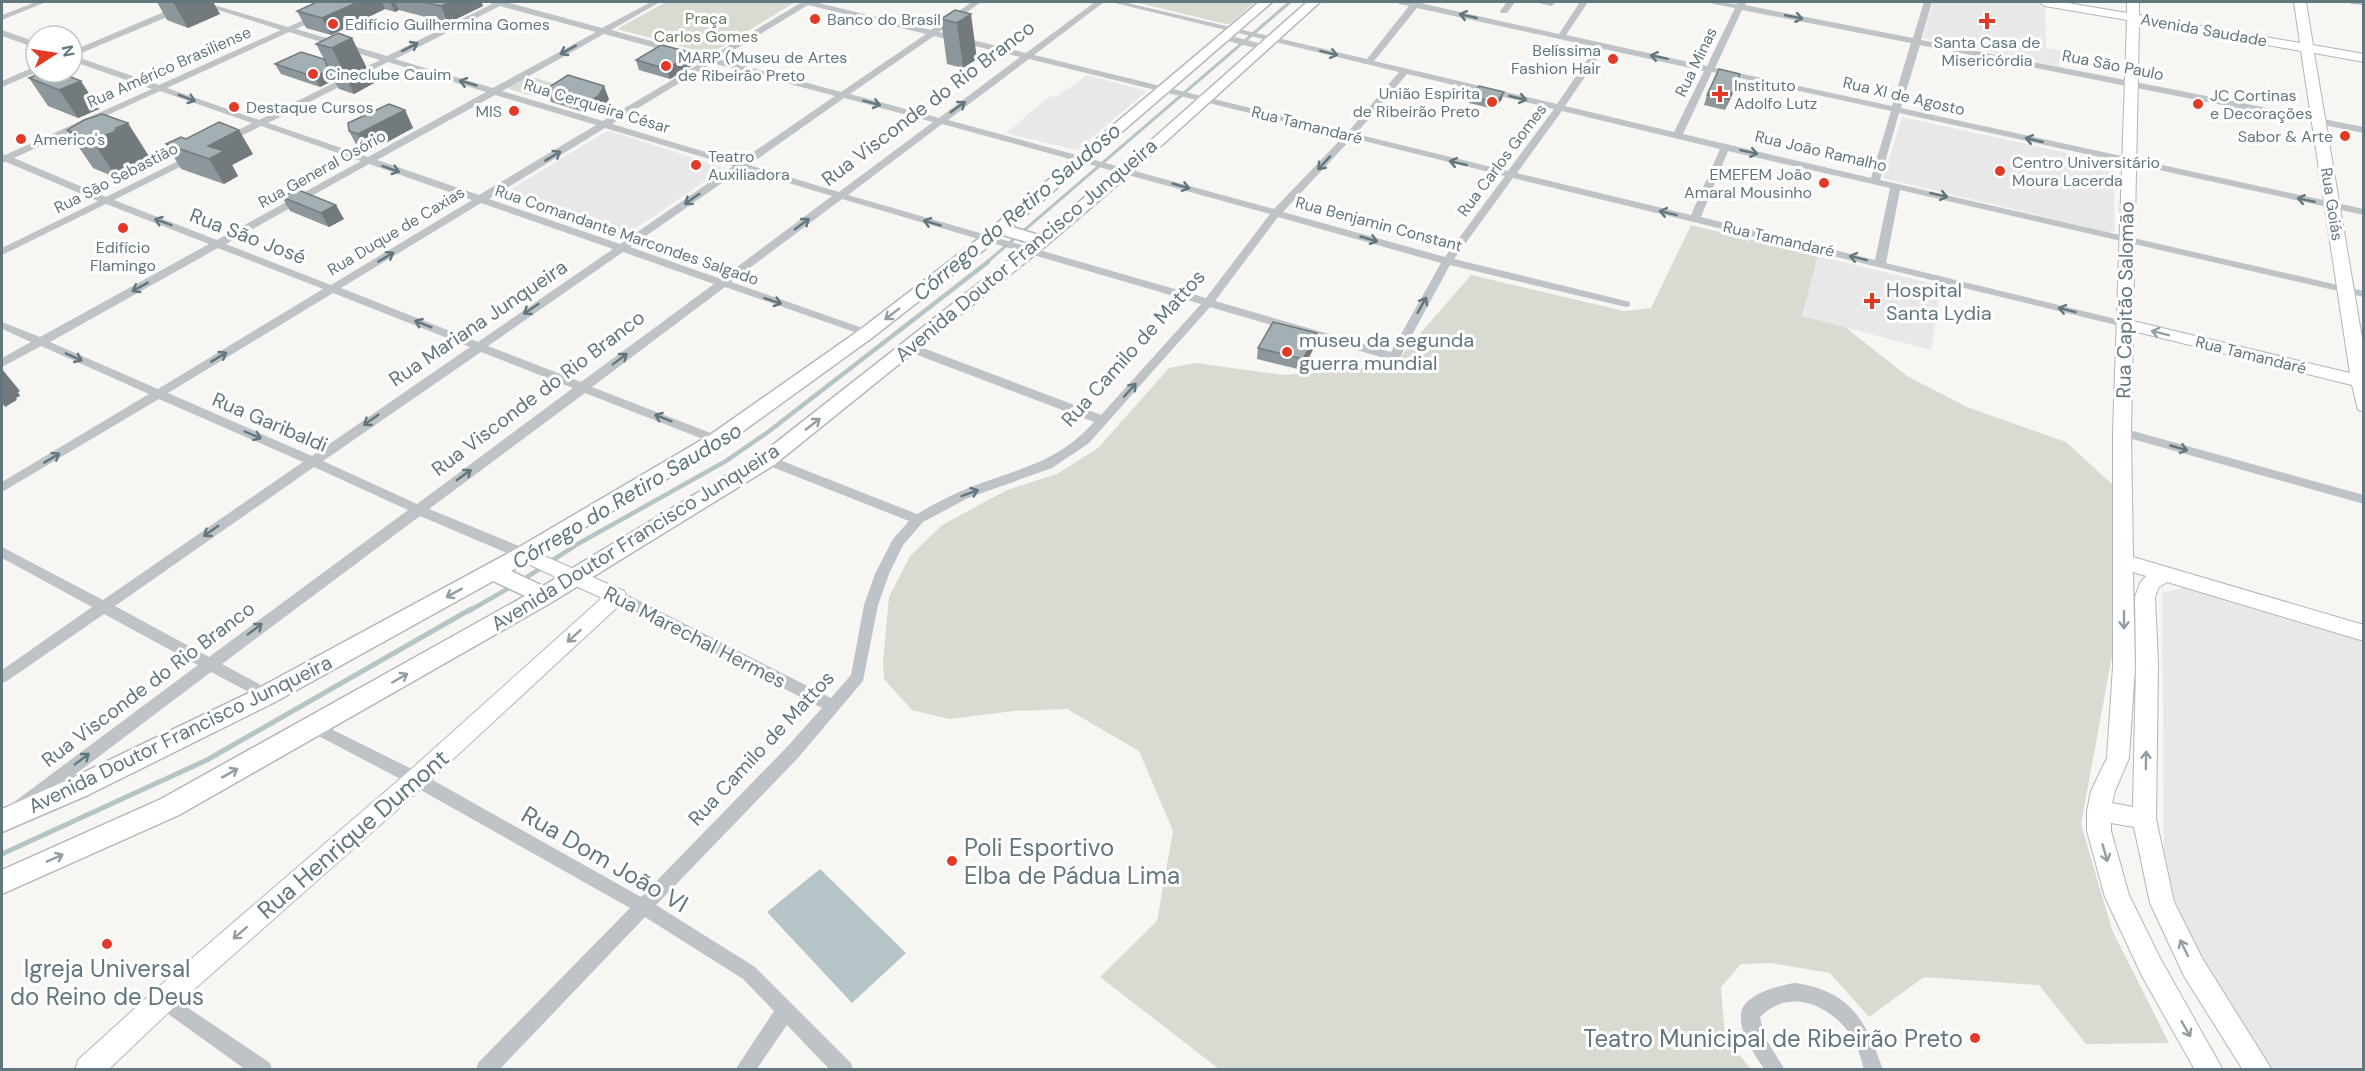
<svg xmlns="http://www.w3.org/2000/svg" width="2365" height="1071" font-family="'DM Sans',sans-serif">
<rect width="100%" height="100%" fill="#f7f6f3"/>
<path fill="#e7e8e7" d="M1933 2 2045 3 2046 48 2062 51 2058 66 1923 38Z
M1087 75 1147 91 1077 150 1006 133 1050 96 1057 97Z
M1902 117 2113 163 2115 231 2108 232 1883 178Z
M610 131 724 168 623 237 617 238 503 196V194L605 132Z
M1818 256 1941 286 1931 350 1802 316Z
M2188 587 2363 639V1069H2268L2210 975 2180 914 2172 890 2164 852 2162 593Z"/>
<path fill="#d7dbd2" d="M666 2H788L794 3 710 54 617 29Z
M1134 2H1255L1231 23 1226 24Z
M529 76 555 84C540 103 527 94 507 88Z
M1691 225 1818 256 1802 316 1845 327 1907 376 1967 407 2066 442 2114 486V645L2081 824 2112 930 2169 1043 2086 1044 2039 985 1924 977 1869 1017 1830 973 1771 963 1741 964 1721 987 1725 1038 1751 1069H1219L1100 977 1157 921 1173 831 1139 751 1067 709 1014 711 949 719 912 710 884 679 883 662 889 597 910 556 942 525 1007 490 1057 474 1098 448 1169 368 1196 363 1282 375 1356 370 1399 358 1471 275 1624 311 1651 308Z"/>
<path fill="#b5c4c6" d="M820 869 906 953 852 1003 767 912Z"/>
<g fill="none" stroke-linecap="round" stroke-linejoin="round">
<path stroke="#b5c4c6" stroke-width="3" d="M986 263 1290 2"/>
<path stroke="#b5c4c6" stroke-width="4.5" d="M521 581 576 545 726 461 768 432 988 262
M469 611 514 585"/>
<path stroke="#b5c4c6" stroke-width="5" d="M2 854 207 760 471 609"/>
<defs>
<path id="secondary" d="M2039 2H2062L2127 13V2H2139V15L2300 43 2294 2H2306L2313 45 2364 54V62L2314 53 2364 350V412L2358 410 2352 385 2133 331 2131 432 2133 557 2364 625V641L2167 582 2159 587 2155 597 2158 663 2156 819 2174 902 2202 958 2272 1070H2243L2184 976 2150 903 2134 827 2111 823V831L2129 895 2160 958 2223 1070H2195L2142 976 2105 897 2087 831V811L2091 791 2107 758 2113 667V432L2127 20 2045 6ZM2139 22 2301 51 2350 373 2133 321ZM2133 572 2146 576 2140 583 2135 597 2136 663 2133 807 2112 803 2115 791 2129 758 2135 667Z
M524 547 624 591 627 596 624 601 424 786 172 1009 108 1070H75L78 1060 154 991 408 772 602 598 517 559 514 554 517 549Z"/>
<path id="primary" d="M1259 2H1272L1012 227 1039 235 1120 168 1307 2H1320L1130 174 1048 244 774 465 552 602 179 815 2 894V870L161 799 525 596 493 581 275 702 88 795 2 832V809L70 779 259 688 516 549 710 435 861 329 982 236ZM1003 235 1030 243 760 455 543 586 511 571 724 445 873 337Z"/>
</defs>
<use href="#secondary" stroke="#b0b7ba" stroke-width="2"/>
<use href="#primary" stroke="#b1b7ba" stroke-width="3"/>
<path fill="#bdc3c6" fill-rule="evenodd" d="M36 2H46L2 20V15Z
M193 2H204L288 27 343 2H353L296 29 387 56 492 4 490 2H506L602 28 651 2H660L611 30 710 57 802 2H814L931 30 972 2H981L939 32 1026 53 1095 2H1104L1034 55 1348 132 1399 72 1111 2H1123L1367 59 1409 6 1399 4 1398 2H1421L1420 3 1559 34 1580 2H1588L1566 35 1707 66 1735 8 1713 4 1712 2 1737 4 1738 2H1746L1745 5 1913 38 1924 2H1932L1921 40 2364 127V133L1920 45 1901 108 2364 209V215L1899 113 1880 180 2364 291V297L1900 190 1886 263 2128 322V326L2124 327 1513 178 1454 259 1630 302V306L1626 307 1450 265 1400 357 1394 361 1210 307 1089 443 1052 468 968 498 923 522 903 545 889 574 878 605 863 681 797 759 656 905 755 967 851 1063 853 1070H830L787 1025 756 1070H735L774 1011 743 979 645 917 499 1070H476L478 1063 630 908 410 784 309 731 306 727 309 723 314 721 319 723 422 774 641 897 785 749 822 708 612 600 610 596 612 592H622L831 698 851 675 864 605 875 574 893 539 909 521 762 463 761 460 762 457H772L917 514C931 506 945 498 959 492 1011 469 1054 467 1094 422L907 351 905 348 907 345H915L1101 415 1201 304 842 199 731 282 871 331V335H863L725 287 592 387 721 437 723 440 721 443H713L585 393 429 509 529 550 531 554 529 558H519L420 516 222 664 272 691 275 695 272 699 267 701 262 699 211 672 8 825 2 827V811L198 665 104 614 7 681 2 683V670L92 607 2 558V547L103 600 303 462 159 399 2 492V482L149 394 41 346 2 367V358L31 342 2 329V322L40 337 209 244 106 204 2 255V248L98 201 6 162 2 163V154L5 155 152 89 72 61V51L178 6H184V10L74 56 159 85 281 30ZM808 5 926 34 841 92 719 59ZM500 6 596 32 493 88 395 59ZM1417 8 1596 47 1557 104 1374 61ZM1742 10 1911 43 1892 106 1715 68ZM289 32 380 60 259 120 167 88ZM604 34 704 61 603 121 502 91ZM934 36 1020 57 939 118 850 94ZM1604 49 1704 71 1674 132 1565 106ZM1029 59 1344 136 1274 209 948 120ZM388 62 486 92 368 157 268 123ZM712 63 835 96 739 162 612 124ZM1712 72 1891 111 1871 178 1683 134ZM1407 74 1554 109 1508 171 1356 134ZM160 91 252 123 223 138V142H229L261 126 361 161 217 240 114 200 196 159V155H190L106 197 14 158ZM495 95 596 125 479 195 377 160ZM844 98 933 122 839 192 749 165ZM1562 111 1720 149 1691 215 1517 173ZM942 124 1270 214 1206 298 848 195ZM605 128 733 166 620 244 489 199ZM1352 138 1505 176 1445 257 1283 212ZM1728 151 1890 188 1875 260 1701 217ZM369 164 472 200 331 285 226 244ZM742 169 832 196 721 279 630 247ZM481 203 613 249 478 342 341 288ZM1278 217 1441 263 1391 352 1215 301ZM218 248 323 289 158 389 50 342ZM623 252 714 284 581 382 488 346ZM333 293 470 347 312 456 168 393ZM481 352 573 388 417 504 323 461ZM314 467 408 510 209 657 115 606Z
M1507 2H1515L1507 13H1501L1500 11Z
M1535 2H1551L1555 4 1551 6Z
M2350 2H2364V5L2351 4Z
M2 30 36 42V48L2 36Z
M1231 36 1266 45 1267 47 1263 50 1228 41 1227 39Z
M36 66 37 72 2 87V81Z
M2122 428 2364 495V504L2118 435 2116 432Z
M1795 983C1851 991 1866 1021 1883 1070H1864C1862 1062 1860 1054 1857 1047 1841 1010 1793 983 1760 1017L1764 1036 1785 1070H1765C1755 1055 1739 1033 1741 1014 1742 995 1780 985 1795 983Z
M163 991 270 1063 272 1070H246L157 1006 154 1000 157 994Z"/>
<use href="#secondary" fill="#fff" fill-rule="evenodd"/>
<use href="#primary" fill="#fff" fill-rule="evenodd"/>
</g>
<path fill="#8d969a" d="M157 2H213L220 14 188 28 167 20Z
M317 2H481L483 6 448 23 399 10 395 12 385 9 331 35 306 28 297 11Z
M955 10 977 59 963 68 947 64 941 19Z
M352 38 374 83 354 94 339 89 334 80 320 87 281 74 275 64 324 59 316 44Z
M693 53 696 63 670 79 639 70 636 60Z
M43 72 99 109 78 118 48 106 29 78Z
M1737 84 1725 110 1704 105 1707 95Z
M546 89 609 99 604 108 598 112H584L551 102Z
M1471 96 1502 99 1494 109 1469 103Z
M405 110 413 128 367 153 359 150 349 131Z
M67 130 152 161 140 166 139 170 117 178 93 168Z
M166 144 253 154 232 165 238 176 224 184 181 169Z
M282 197 344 219 329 227 290 211Z
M1316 344 1302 370 1257 359 1258 348Z"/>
<path fill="#737a7d" d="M173 2H213L220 14 188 28Z
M358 2H382L385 9 331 35 322 18Z
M390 2H395L399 10 395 12Z
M451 2H481L483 6 448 23 441 6Z
M971 14 977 59 963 68 957 23Z
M352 38 374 83 354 94 332 48Z
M693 53 696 63 670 79 667 69Z
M329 70 334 80 320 87 315 77Z
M1740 74 1737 84 1725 110 1729 99Z
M81 81 99 109 78 118 59 90Z
M604 86 609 99 604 108 598 112 593 99Z
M1504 92 1502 99 1494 109 1496 103Z
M405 110 413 128 367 153 358 134Z
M128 123 152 161 140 166 139 170 117 178 92 140Z
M239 130 253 154 232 165 238 176 224 184 209 159 208 146Z
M336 205 344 219 329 227 321 213Z
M1317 333 1316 344 1302 370 1303 359Z
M2 369 20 391 18 392 20 396 16 398 17 400 5 407 2 403Z"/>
<path fill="#a4afb3" stroke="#737a7d" stroke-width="1.5" d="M317 2H358L322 18 297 11Z
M423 2H451L441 6Z
M955 10 971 14 957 23 941 19Z
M338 33 352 38 332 48 316 44Z
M661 45 693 53 667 69 636 60Z
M301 52 324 59 329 70 315 77 275 64Z
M1719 69 1740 74 1729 99 1707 95Z
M43 72H58L81 81 59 90 29 78Z
M568 75 604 86 599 95 593 99 579 98 546 89Z
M1479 86 1504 92 1496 103 1471 96Z
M389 104 405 110 358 134 349 131 348 123Z
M102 114 128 123 116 128 114 132 92 140 67 130 84 120Z
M219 122 239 130 208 146 224 151 209 159 166 144 181 137 186 139Z
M296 189 336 205 321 213 282 197Z
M1273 322 1317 333 1303 359 1258 348Z"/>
<defs><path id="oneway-shaft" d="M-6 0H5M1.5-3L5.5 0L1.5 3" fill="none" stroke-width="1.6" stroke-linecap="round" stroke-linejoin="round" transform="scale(1.5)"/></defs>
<g stroke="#62767e">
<use href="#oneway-shaft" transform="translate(1468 16) rotate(-167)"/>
<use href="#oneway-shaft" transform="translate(1794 17) rotate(11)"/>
<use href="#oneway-shaft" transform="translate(410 47) rotate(-27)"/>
<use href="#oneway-shaft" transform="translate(568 50) rotate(151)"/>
<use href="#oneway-shaft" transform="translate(1329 53) rotate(14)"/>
<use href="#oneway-shaft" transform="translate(1659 57) rotate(-168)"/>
<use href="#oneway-shaft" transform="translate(468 83) rotate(-164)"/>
<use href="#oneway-shaft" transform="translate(187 98) rotate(20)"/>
<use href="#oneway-shaft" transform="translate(1518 98) rotate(13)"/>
<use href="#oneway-shaft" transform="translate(872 103) rotate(15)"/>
<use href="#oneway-shaft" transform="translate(958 107) rotate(-36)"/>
<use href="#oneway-shaft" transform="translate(2034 140) rotate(-167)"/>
<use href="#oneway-shaft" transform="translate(1749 152) rotate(12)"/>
<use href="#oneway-shaft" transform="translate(553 156) rotate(-31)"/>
<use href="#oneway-shaft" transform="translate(1324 163) rotate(133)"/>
<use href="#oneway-shaft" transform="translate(1458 163) rotate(-167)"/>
<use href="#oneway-shaft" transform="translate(391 169) rotate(19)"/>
<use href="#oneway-shaft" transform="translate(1181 186) rotate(16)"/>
<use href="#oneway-shaft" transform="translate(1939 195) rotate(13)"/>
<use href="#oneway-shaft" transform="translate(692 199) rotate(145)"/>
<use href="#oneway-shaft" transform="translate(2306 200) rotate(-168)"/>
<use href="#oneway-shaft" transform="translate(1668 213) rotate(-166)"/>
<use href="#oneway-shaft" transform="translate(163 222) rotate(-159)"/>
<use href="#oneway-shaft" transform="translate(932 223) rotate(-164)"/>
<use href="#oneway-shaft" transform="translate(802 224) rotate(-37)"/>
<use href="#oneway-shaft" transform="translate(1369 239) rotate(16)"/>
<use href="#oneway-shaft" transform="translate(386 257) rotate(-31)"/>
<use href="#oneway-shaft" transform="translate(1858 258) rotate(-166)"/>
<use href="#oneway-shaft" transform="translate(140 287) rotate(151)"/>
<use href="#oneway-shaft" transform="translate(773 301) rotate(19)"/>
<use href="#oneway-shaft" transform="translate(1422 305) rotate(-61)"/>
<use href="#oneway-shaft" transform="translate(531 309) rotate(146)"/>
<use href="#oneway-shaft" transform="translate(2067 310) rotate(-166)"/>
<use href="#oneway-shaft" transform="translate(423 324) rotate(-158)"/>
<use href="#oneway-shaft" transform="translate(74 357) rotate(24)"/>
<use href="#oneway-shaft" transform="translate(219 357) rotate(-31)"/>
<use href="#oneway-shaft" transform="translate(620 359) rotate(-37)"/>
<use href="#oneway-shaft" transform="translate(1130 390) rotate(-48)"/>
<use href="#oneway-shaft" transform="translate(663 418) rotate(-158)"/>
<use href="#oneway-shaft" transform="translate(371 420) rotate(145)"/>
<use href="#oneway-shaft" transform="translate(253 435) rotate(23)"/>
<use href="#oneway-shaft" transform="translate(2179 448) rotate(16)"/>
<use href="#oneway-shaft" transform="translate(52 458) rotate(-31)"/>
<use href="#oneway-shaft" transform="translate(464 475) rotate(-36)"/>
<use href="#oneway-shaft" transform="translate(970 493) rotate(-21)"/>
<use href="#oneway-shaft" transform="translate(211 531) rotate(145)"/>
<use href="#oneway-shaft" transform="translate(255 629) rotate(-37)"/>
<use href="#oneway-shaft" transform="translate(82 759) rotate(-37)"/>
</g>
<g stroke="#919fa5">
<use href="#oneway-shaft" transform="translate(892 314) rotate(143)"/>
<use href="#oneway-shaft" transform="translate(2160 333) rotate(-166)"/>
<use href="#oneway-shaft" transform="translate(813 424) rotate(-38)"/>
<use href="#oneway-shaft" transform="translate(454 593) rotate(151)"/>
<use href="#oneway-shaft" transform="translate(2124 620) rotate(90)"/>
<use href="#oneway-shaft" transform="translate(574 636) rotate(138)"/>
<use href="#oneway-shaft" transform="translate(400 678) rotate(-30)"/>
<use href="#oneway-shaft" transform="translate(2146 760) rotate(-89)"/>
<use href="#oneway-shaft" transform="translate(230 773) rotate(-29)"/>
<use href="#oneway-shaft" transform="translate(2105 853) rotate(74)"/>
<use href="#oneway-shaft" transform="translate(55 858) rotate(-24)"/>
<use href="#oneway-shaft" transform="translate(240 933) rotate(139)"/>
<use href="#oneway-shaft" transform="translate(2184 948) rotate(-116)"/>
<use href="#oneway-shaft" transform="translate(2186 1029) rotate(60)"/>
</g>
<g fill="#e33a27" stroke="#fff" stroke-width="2">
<circle cx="815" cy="19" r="6"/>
<path d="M1984 12h6v6h6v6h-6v6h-6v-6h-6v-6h6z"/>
<circle cx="333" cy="24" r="6"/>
<circle cx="1613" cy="59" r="6"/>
<circle cx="666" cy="66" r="6"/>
<circle cx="313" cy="74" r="6"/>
<path d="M1717 85h6v6h6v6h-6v6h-6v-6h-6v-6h6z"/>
<circle cx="1492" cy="102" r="6"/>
<circle cx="2198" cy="104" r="6"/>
<circle cx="234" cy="107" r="6"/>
<circle cx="514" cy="111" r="6"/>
<circle cx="2345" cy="136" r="6"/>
<circle cx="21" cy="139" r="6"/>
<circle cx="696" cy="165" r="6"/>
<circle cx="2000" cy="171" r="6"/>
<circle cx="1824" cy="183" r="6"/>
<circle cx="123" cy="228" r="6"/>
<path d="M1869 292h6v6h6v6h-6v6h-6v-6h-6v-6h6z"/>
<circle cx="1287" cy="352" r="6"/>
<circle cx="952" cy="861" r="6"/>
<circle cx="107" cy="944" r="6"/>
<circle cx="1975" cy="1038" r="6"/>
</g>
<g text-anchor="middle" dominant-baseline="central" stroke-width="6" stroke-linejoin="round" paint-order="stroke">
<g font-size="16" fill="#6c7b64" stroke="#fff">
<text x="706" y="18">Praça<tspan x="706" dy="18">Carlos Gomes</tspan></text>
</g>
<g font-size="16" fill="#62767e" stroke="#fff" text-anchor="start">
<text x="827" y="19">Banco do Brasil</text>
<text x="345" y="24">Edifício Guilhermina Gomes</text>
<text x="1987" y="42" text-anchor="middle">Santa Casa de<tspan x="1987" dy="18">Misericórdia</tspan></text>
<text x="1601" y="50" text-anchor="end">Belíssima<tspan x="1601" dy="18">Fashion Hair</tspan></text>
<text x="678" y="57">MARP (Museu de Artes<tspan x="678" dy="18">de Ribeirão Preto</tspan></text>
<text x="325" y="74">Cineclube Cauim</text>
<text x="1734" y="85">Instituto<tspan x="1734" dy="18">Adolfo Lutz</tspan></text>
<text x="1480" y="93" text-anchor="end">União Espírita<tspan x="1480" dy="18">de Ribeirão Preto</tspan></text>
<text x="2210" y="95">JC Cortinas<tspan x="2210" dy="18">e Decorações</tspan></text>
<text x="246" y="107">Destaque Cursos</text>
<text x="502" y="111" text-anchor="end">MIS</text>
<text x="2333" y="136" text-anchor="end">Sabor &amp; Arte</text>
<text x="33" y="139">Americo's</text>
<text x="708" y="156">Teatro<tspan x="708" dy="18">Auxiliadora</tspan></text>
<text x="2012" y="162">Centro Universitário<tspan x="2012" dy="18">Moura Lacerda</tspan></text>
<text x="1812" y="174" text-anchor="end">EMEFEM João<tspan x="1812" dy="18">Amaral Mousinho</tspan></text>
<text x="123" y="247" text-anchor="middle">Edifício<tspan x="123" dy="18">Flamingo</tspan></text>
</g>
<g font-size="16" fill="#62767e" stroke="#fff">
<text transform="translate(2204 30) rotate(10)">Avenida Saudade</text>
<text transform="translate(1696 62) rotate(-64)">Rua Minas</text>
<text transform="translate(2113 65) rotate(11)">Rua São Paulo</text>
<text transform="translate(169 67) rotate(-24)">Rua Américo Brasiliense</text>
<text transform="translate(1904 96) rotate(13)">Rua XI de Agosto</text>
<text transform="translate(597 106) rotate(17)">Rua Cerqueira César</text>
<text transform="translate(1307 125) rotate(14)">Rua Tamandaré</text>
<text transform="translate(1821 151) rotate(13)">Rua João Ramalho</text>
<text transform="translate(1502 160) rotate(-53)">Rua Carlos Gomes</text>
<text transform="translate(322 169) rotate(-29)">Rua General Osório</text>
<text transform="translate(116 178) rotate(-27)">Rua São Sebastião</text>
<text transform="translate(2332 204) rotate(81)">Rua Goiás</text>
<text transform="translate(1379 224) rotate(15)">Rua Benjamin Constant</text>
<text transform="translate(396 231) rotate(-31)">Rua Duque de Caxias</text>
<text transform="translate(627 235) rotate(19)">Rua Comandante Marcondes Salgado</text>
<text transform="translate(1779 239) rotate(13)">Rua Tamandaré</text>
<text transform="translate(2251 355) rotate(14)">Rua Tamandaré</text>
</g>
<g font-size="20" fill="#62767e" stroke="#fff">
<text transform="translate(928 103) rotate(-37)">Rua Visconde do Rio Branco</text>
<text transform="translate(248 236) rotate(21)">Rua São José</text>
<text transform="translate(1026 250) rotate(-40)">Avenida Doutor Francisco Junqueira</text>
<text transform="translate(2125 300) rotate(-89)">Rua Capitão Salomão</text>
<text transform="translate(478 323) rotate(-34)">Rua Mariana Junqueira</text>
<text transform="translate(1133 348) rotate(-48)">Rua Camilo de Mattos</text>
<text transform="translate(538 393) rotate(-37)">Rua Visconde do Rio Branco</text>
<text transform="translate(270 422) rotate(23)">Rua Garibaldi</text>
<text transform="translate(635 537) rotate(-32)">Avenida Doutor Francisco Junqueira</text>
<text transform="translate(695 637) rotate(27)">Rua Marechal Hermes</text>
<text transform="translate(148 684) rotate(-37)">Rua Visconde do Rio Branco</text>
<text transform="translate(180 734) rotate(-26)">Avenida Doutor Francisco Junqueira</text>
<text transform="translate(761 748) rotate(-47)">Rua Camilo de Mattos</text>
</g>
<g font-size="20" fill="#62767e" stroke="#fff" text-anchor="start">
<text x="1886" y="290">Hospital<tspan x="1886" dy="23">Santa Lydia</tspan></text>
<text x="1299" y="340">museu da segunda<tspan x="1299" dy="23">guerra mundial</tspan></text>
</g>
<g font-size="21" font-style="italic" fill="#5c767a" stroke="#fff">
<text transform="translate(1017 212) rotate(-40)">Córrego do Retiro Saudoso</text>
<text transform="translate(627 496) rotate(-31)">Córrego do Retiro Saudoso</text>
</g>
<g font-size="24" fill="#62767e" stroke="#fff">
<text transform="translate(353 834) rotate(-41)">Rua Henrique Dumont</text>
<text transform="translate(605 859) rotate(30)">Rua Dom João VI</text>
</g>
<g font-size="24" fill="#62767e" stroke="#fff" text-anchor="start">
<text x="964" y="847">Poli Esportivo<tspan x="964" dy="28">Elba de Pádua Lima</tspan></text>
<text x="107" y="968" text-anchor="middle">Igreja Universal<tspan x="107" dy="28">do Reino de Deus</tspan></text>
<text x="1963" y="1038" text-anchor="end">Teatro Municipal de Ribeirão Preto</text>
</g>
</g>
<rect width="2365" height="1071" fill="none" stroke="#62767e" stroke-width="6"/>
<g transform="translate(54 54) rotate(78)"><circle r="28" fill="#ffffff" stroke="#c0c8cb" stroke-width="1.5"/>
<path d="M0-4.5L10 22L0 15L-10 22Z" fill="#e33a27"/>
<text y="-9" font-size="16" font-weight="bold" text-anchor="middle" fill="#62767e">N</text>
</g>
</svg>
